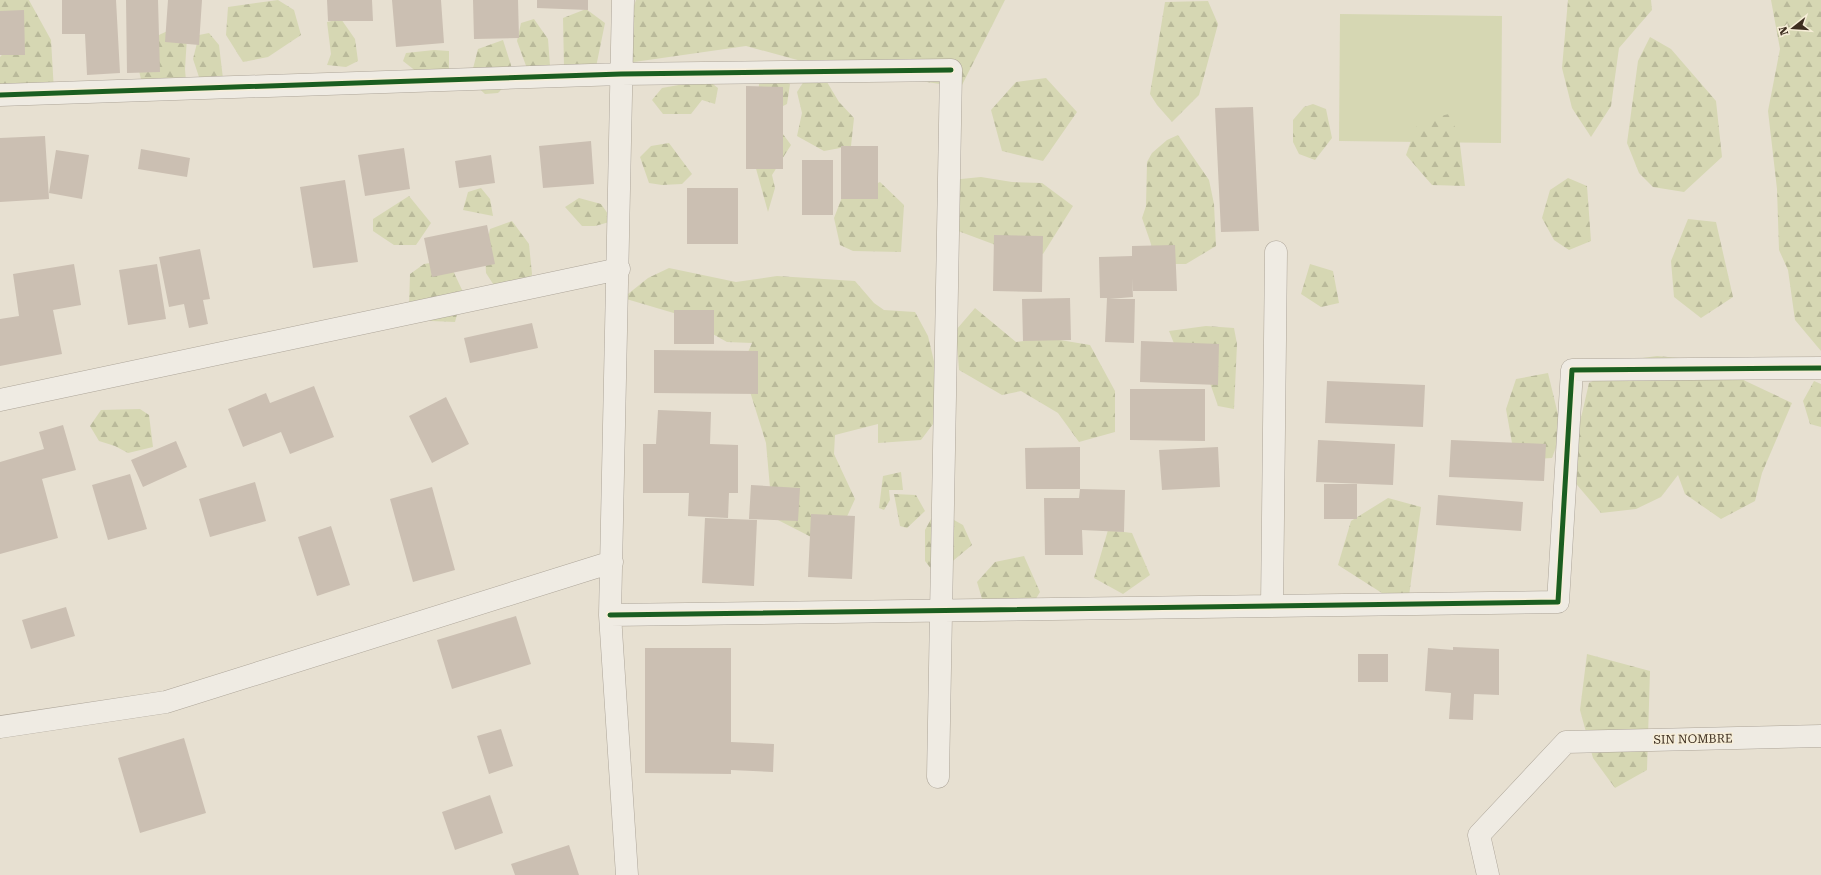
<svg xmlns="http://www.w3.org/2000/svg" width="1821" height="875" font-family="'Roboto Serif',serif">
<defs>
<pattern id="forest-firs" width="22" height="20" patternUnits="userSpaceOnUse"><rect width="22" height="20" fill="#d6d7b3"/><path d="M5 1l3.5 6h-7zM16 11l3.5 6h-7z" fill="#b9b99a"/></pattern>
</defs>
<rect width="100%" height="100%" fill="#e7e0d1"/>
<path fill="#d6d7b3" d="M1340 14 1502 16 1501 143 1339 141Z"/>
<path fill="url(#forest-firs)" d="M0 0H29L30 2 51 40 54 91 0 94V57L24 31 0 21Z
M278 0 294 10 301 35 268 57 243 62 226 35 228 7Z
M636 0H1005L961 87 823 67 746 46 613 65Z
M1568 0H1651L1652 10 1619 48 1611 106 1591 137 1572 108 1562 68Z
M1771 0H1821V351L1795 320 1788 270 1779 250 1777 189 1768 111 1780 49Z
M1208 1 1218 24 1199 95 1172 122 1157 105 1150 94 1165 2Z
M586 9 605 23 595 72 564 67 563 18Z
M341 19 355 39 358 61 346 67 327 65 331 54 327 22Z
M534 19 548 39 550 66 529 74 517 41 521 23Z
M176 29 187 37 185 69 186 81 145 92C143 84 137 70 139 62 144 44 158 32 176 29Z
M209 33 219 45 224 87 201 83 193 59 199 35Z
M1650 37 1671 49 1716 101 1722 157 1684 192 1653 187 1639 173 1627 143 1638 61Z
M503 40 511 65 512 78 498 93 485 94 470 80 478 49Z
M434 50 449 51V69L438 83 417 72 403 61 406 53Z
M808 75 827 82 839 102 854 118 851 146 824 151 797 136 802 113 797 92Z
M774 76 790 84 787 104 775 110 758 103 759 84Z
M1046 78 1077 112 1043 161 1002 151 991 110 1016 82Z
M701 81H709L718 88 715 104 702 100 691 114H663L652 100 662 88Z
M1313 104 1326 109 1332 138 1315 160 1299 154 1293 142V120L1304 107Z
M1449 114 1459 136 1465 186 1432 185 1406 155 1418 121Z
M772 119 791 145 772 175 775 188 768 212 755 165Z
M1178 135 1209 180 1214 204 1216 246 1186 264H1158L1142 218 1146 206 1147 162 1152 153 1167 140Z
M669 143 692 174 682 184 662 185 649 183 640 157 651 146Z
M981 177 1012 182 1042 183 1073 206 1043 254 1001 247 942 225 951 180Z
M1568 178 1587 186 1591 241 1569 250 1554 240 1542 218 1550 190Z
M880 182 904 205 901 252 853 251 840 245 834 218 844 192 861 191Z
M481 188 490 199 493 216 463 210 468 192Z
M409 196 431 223 416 245H394L373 231V219Z
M579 198 601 204 613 221 595 226H582L565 207Z
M1688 219 1716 222 1733 297 1701 318 1674 297 1671 261Z
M512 221 529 244 532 274 526 293 495 287 486 273 485 254 490 229Z
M448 260 463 292 455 322 431 321 409 307 410 274 424 264Z
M1310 264 1333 271 1339 303 1321 307 1301 294Z
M669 268 736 282 777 276 855 281 874 303 884 310 915 312 928 336 945 408 921 440 878 443V424L835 435 834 454 855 499 840 532 815 539 776 519 772 510 766 443 742 366 752 343 727 342 677 314 623 298 648 278Z
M975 308 1016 342 1048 338 1090 345 1115 391V432L1079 442 1058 413 1021 391 1002 395 959 370 956 330Z
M1206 326 1234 328 1237 344 1234 409 1218 406 1204 366 1179 356 1169 331Z
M1657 356 1701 360 1792 403 1762 473 1755 501 1721 519 1685 494 1678 475 1661 497 1636 509 1601 513 1572 479 1575 444 1589 383 1635 359Z
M1548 373 1562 431 1552 458 1515 460 1506 409 1516 379Z
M1814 381 1821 384V427L1810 424 1803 401Z
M140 409 149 415 153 447 128 453 115 446 99 441 90 426 101 410Z
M901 472 903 490H889L890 500 884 510 879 508 883 476Z
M894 494 916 495 925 511 907 528 900 526Z
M1388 498 1421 507 1409 596 1385 595 1338 565 1351 521Z
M936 510 963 525 972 545 936 575 925 561V530Z
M1108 530 1132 533 1150 575 1123 594 1094 578Z
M1024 556 1040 592 1026 615 988 619 977 582 995 562Z
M1587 654 1650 671 1647 770 1615 788 1593 758 1580 710Z"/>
<path fill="#cbbfb2" d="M62 0H116L120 73 87 75 85 34H62Z
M126 0H158L160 72 127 73Z
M168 0H202L199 45 165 42Z
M327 0H372L373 21H328Z
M392 0H441L444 43 396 47Z
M473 0H518L519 38 474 39Z
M537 0H588V10L537 8Z
M24 10 25 55H0V11Z
M746 86 783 87V169H746Z
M1253 107 1259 231 1221 232 1215 108Z
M45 136 49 199 0 202V138Z
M591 141 594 184 543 188 539 146Z
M841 146H878V199H841Z
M404 148 410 189 365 196 358 155Z
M141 149 190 158 187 177 138 169Z
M56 150 89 155 82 199 49 193Z
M491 155 495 183 459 188 455 161Z
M802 160H833V215H802Z
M345 180 358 262 313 268 300 187Z
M687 188H738V244H687Z
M487 225 495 264 432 277 424 238Z
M994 235 1043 236 1042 292 993 291Z
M1175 245 1177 291H1133L1132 278 1133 297 1109 299H1135L1134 343 1105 342 1107 298H1100L1099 257 1132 256V246Z
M200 249 210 299 203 300 208 324 189 328 184 304 169 307 159 257Z
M74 264 81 305 53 310 62 354 0 366V319L19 316 13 274Z
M157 264 166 319 128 325 119 270Z
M1070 298 1071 340 1023 341 1022 299Z
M674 310H714V344H674Z
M532 323 538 348 470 363 464 338Z
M1141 341 1219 344 1218 385 1140 382Z
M654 350 758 351V394L654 393Z
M1327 381 1425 385 1423 427 1325 423Z
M314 386 334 437 290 454 281 432 243 447 228 409 266 393 270 403Z
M1130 389H1205V441L1130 440Z
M446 397 469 444 432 463 409 416Z
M658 410 711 412 710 444 738 445V493H729L728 518 688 516 689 493H643V444H656Z
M63 425 76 470 42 479 58 538 0 554V462L44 449 39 432Z
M1318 440 1395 444 1393 485 1316 482Z
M1451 440 1546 444 1544 481 1449 477Z
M176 441 187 467 143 487 131 460Z
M1080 447V489H1026L1025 448Z
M1218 447 1220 487 1162 490 1159 450Z
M130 474 147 529 108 540 92 485Z
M255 482 266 521 210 537 199 499Z
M1324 484H1357V519H1324Z
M751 485 800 488 798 521 749 519Z
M432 487 455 570 413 582 390 499Z
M1080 489 1125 490 1124 532 1082 530 1083 555H1045L1044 498H1079Z
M1438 495 1523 502 1521 531 1436 525Z
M811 514 855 516 852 579 808 577Z
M705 518 757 520 754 586 702 583Z
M331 526 350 585 317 596 298 537Z
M66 607 75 636 31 649 22 620Z
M516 616 531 664 452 689 437 640Z
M1453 647 1499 649V695L1474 694 1473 720 1449 719 1451 693 1425 691 1428 648 1453 650Z
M645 648H731V742L774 744 773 772 731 770V774L645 773Z
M1358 654H1388V682H1358Z
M501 729 513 766 489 774 477 736Z
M184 738 206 813 140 833 118 758Z
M490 795 503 833 455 850 442 812Z
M569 845 579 875H515L511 864Z"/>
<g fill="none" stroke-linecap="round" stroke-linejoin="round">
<defs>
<path id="minor" d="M623 0 610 615 627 875
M0 95 621 74 951 70 938 777
M0 400 619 269
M1272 606 1276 252
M610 615 1558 602 1572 370 1821 368
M0 727 166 702 612 562
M1488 875 1479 835 1566 742 1821 736"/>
</defs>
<use href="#minor" stroke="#ada599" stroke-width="23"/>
<use href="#minor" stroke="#efebe3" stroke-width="22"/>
<defs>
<path id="cycleway" d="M0 95 621 74 951 70
M610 615 1558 602 1572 370 1821 368"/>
</defs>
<use href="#cycleway" stroke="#f7eed8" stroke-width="8"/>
<use href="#cycleway" stroke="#1b5e20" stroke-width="5"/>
</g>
<g text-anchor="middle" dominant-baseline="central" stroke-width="3" stroke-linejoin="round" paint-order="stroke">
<g font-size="12" fill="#3d2e20" stroke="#f7eed8">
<text transform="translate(1693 739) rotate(-1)">SIN NOMBRE</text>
</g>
</g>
<g transform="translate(1793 28) rotate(253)" stroke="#f7eed8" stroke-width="3" paint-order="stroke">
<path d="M0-3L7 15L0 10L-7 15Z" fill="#3d2e20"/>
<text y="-6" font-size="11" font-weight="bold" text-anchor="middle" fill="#3d2e20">N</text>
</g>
</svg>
